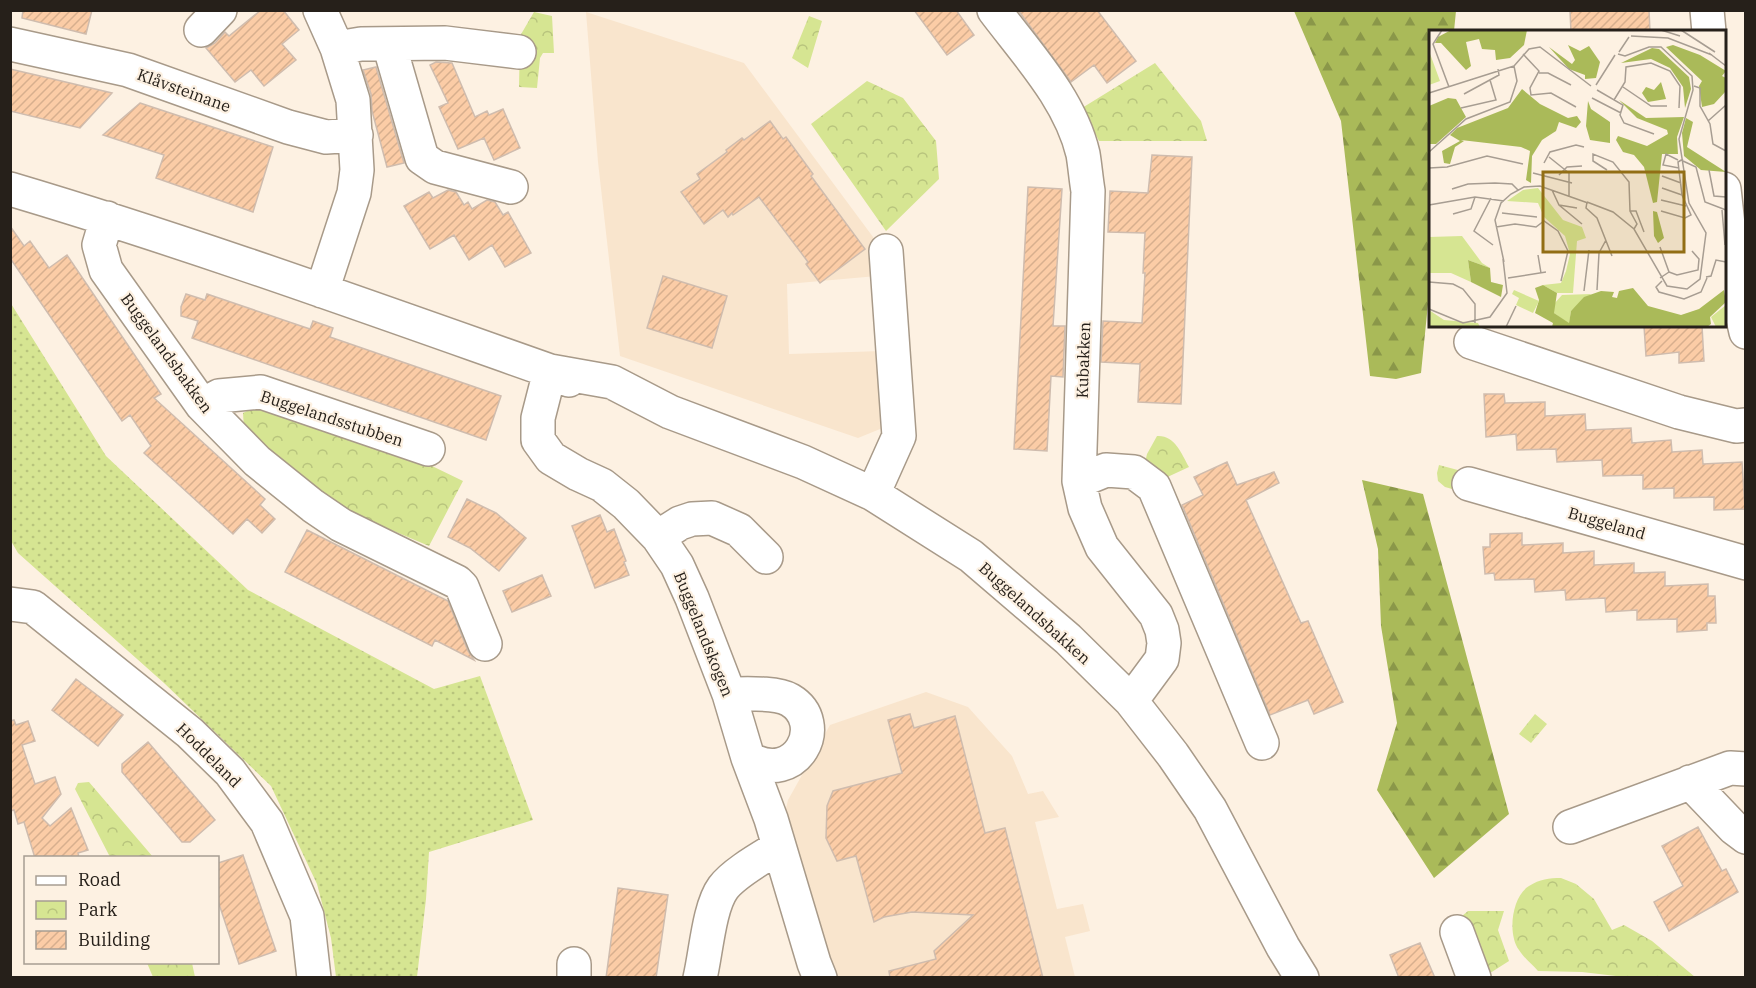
<svg xmlns="http://www.w3.org/2000/svg" width="1756" height="988" font-family="'IBM Plex Serif',serif">
<defs>
<pattern id="grass-dots" width="8" height="8" patternUnits="userSpaceOnUse" patternTransform="scale(1.5)"><rect width="8" height="8" fill="#d6e592"/><path d="M2 2h.1M6 6h.1" fill="none" stroke="#b8c47d" stroke-width="1.8" stroke-linecap="round"/></pattern>
<pattern id="forest-firs" width="22" height="20" patternUnits="userSpaceOnUse" patternTransform="scale(1.5)"><rect width="22" height="20" fill="#aaba59"/><path d="M5 1l3.5 6h-7zM16 11l3.5 6h-7z" fill="#8a9749"/></pattern>
<pattern id="park-crowns" width="20" height="18" patternUnits="userSpaceOnUse" patternTransform="scale(1.5)"><rect width="20" height="18" fill="#d6e592"/><path d="M2 6a3 3 0 1 1 6 0M12 15a3 3 0 1 1 6 0" fill="none" stroke="#b8c47d"/></pattern>
<pattern id="building-hatch" width="6" height="6" patternUnits="userSpaceOnUse" patternTransform="scale(1.5)"><rect width="6" height="6" fill="#fbcca6"/><path d="M-1 1l2-2M0 6l6-6M5 7l2-2" fill="none" stroke="#d7af8e"/></pattern>
</defs>
<rect width="100%" height="100%" fill="#fdf1e2"/>
<path fill="#f9e5cd" d="M586 12 744 63 876 241 877 276 787 284 789 354 882 351 885 427 858 438 620 356 598 162Z
M926 692 968 707 1012 756 1028 794 1043 791 1059 817 1035 822 1057 909 1083 904 1090 931 1065 937 1075 977H833L782 825 788 800 830 725Z"/>
<path fill="url(#grass-dots)" d="M10 302 106 456 248 590 434 689 480 676 533 820 429 852 426 899 417 977H336L331 938 317 884 271 786 164 683 18 553 11 541Z"/>
<path fill="url(#forest-firs)" d="M1294 11H1456L1454 31 1430 32V284L1421 373 1396 379 1370 376 1341 121Z
M1362 480 1423 494 1509 814 1434 878 1377 790 1397 723 1381 626 1378 549Z"/>
<path fill="url(#park-crowns)" d="M534 12 552 16 554 53H543L540 58 537 88 519 87 520 36Z
M809 16 822 21 808 68 792 58Z
M1155 63 1201 121 1207 141H1099L1082 108Z
M867 81 903 98 936 141 939 179 886 231 811 124Z
M257 406 432 466 463 481 429 546 323 501 244 429 243 413Z
M1157 436C1175 435 1181 453 1189 467L1161 480 1144 467 1147 454Z
M1439 465 1469 473 1463 492 1445 487 1438 481 1437 473Z
M1535 714 1547 724 1531 743 1519 734Z
M89 782 153 857H110L75 789 78 783Z
M1561 878 1576 884 1594 899 1612 930 1624 925 1652 941 1695 977 1633 978 1582 972 1538 971C1532 964 1524 958 1519 950 1507 934 1512 896 1529 886 1540 879 1549 878 1561 878Z
M1468 911H1504L1498 930 1509 961 1487 975 1462 916Z
M147 963H192L195 977H153Z"/>
<path fill="url(#building-hatch)" stroke="#cfbcae" stroke-width="1.5" d="M23 10H92L86 34 22 18Z
M261 10H283L299 30 282 44 296 60 264 86 251 70 235 82 206 48 215 43 225 32 229 36Z
M914 10H956L974 35 947 55Z
M1018 10H1097L1136 61 1107 83 1094 65 1071 82Z
M1570 10H1649L1650 32H1571Z
M436 62 452 63 475 117 487 111 489 115 503 109 520 148 494 160 484 138 458 149 439 107 448 103 430 65Z
M376 67 404 163 387 167 372 111 371 94 363 70Z
M10 69 36 75 112 93 80 128 10 111Z
M140 103 273 147 253 212 156 178 164 155 103 135Z
M770 121 783 139 786 137 813 174 811 176 865 249 820 283 806 264 808 262 759 197 733 215 732 213 728 217 723 210 704 224 681 192 700 179 697 174 727 152 726 150 742 138 744 140Z
M1152 155 1192 157 1181 404 1138 402 1140 364 1101 362 1103 321 1142 323 1145 273H1143L1145 233 1108 232 1110 191 1148 193Z
M1028 187 1062 189 1053 326H1065L1063 377 1051 376 1047 451 1014 449Z
M448 190 456 192 464 205 468 202 472 209 487 200 495 202 503 215 508 212 531 253 505 267 492 245 469 260 454 235 430 249 404 206 429 192 433 198Z
M10 226 24 246 30 241 49 268 67 255 161 394 154 398 265 499 260 505 275 519 262 533 247 519 233 534 144 453 151 446 130 415 122 421 10 258Z
M663 276 727 296 712 348 647 328Z
M186 294 205 300 207 294 310 329 313 321 333 328 330 337 501 396 486 440 192 338 198 321 181 316V307Z
M1644 326H1702L1704 361 1679 363V352L1646 356Z
M1484 394H1504L1505 403 1545 402V416L1585 414 1586 430 1631 428 1632 443 1671 440 1672 452 1702 450 1703 464 1742 462 1745 509 1714 510V497L1674 498V488L1643 489V475L1603 476 1602 460 1557 462 1556 449 1517 450 1516 434 1486 437Z
M1227 462 1237 485 1274 472 1279 483 1246 500 1301 623 1308 621 1343 702 1314 714 1308 700 1270 715 1182 505 1203 495 1194 477Z
M467 499 496 513 526 538 499 571 470 548 448 537Z
M600 515 607 532 614 529 626 561 624 562 629 575 595 588 572 526Z
M307 530 448 601 468 651 474 660 435 640 432 646 285 572Z
M1522 533V545L1563 543V553L1594 551V565L1634 563V573L1665 572V586L1708 584V596H1715L1716 623H1707V630L1677 632V619L1637 620V610L1606 612 1605 598 1566 600 1565 590 1535 592 1534 579 1495 580 1494 573 1485 574 1483 547H1490V534Z
M542 575 551 596 512 612 503 591Z
M76 679 123 715 98 746 52 710Z
M910 714 914 728 955 716 985 833 1005 828 1043 978H890L889 971 936 959 934 951 973 915 912 912 884 917 874 922 856 856 837 861 826 838 827 806 833 791 902 773 888 720Z
M14 720 16 725 28 721 35 741 22 745 35 784 55 777 61 794 42 818 50 826 71 808 88 850 78 853 79 858H35L24 822 18 824 14 810 10 811V721Z
M148 742 215 820 190 842H182L122 772V764Z
M1698 827 1722 871 1726 869 1738 892 1669 931 1654 902 1683 886 1662 846Z
M243 855 276 951 239 964 218 901V863Z
M618 888 668 895 656 978H606Z
M1420 943 1435 978H1399L1390 955Z"/>
<g fill="none" stroke-linecap="round" stroke-linejoin="round">
<defs>
<path id="minor" d="M320 10 337 48 353 100 357 170 354 193 322 291
M994 10C1027 54 1070 99 1083 154 1085 166 1086 179 1088 191L1079 481 1085 508 1102 547 1156 615 1162 630 1164 643 1162 659 1131 701
M1707 10 1709 32
M201 30 220 10
M10 44 128 70 288 127 326 137 356 135
M389 44 422 158 435 167 511 187
M337 48 361 44 445 43 519 52
M10 189C192 243 371 308 550 371L569 380
M1724 189 1734 278 1746 332
M107 218 99 245 106 270 202 405 257 461 313 506 341 525 457 582 462 587 485 644
M1471 342 1679 412 1736 426 1746 425
M550 371 612 382 670 412 803 462 873 494 971 556 1068 639 1131 701 1173 755 1210 809 1283 947 1302 978
M550 371 538 418V440L551 458 578 474 602 485 626 504 658 537 677 565 692 598 729 694 748 758 771 819 814 963 820 978
M202 405 219 396 261 392 428 449
M1079 481 1106 470 1134 472 1154 487 1262 743
M1469 484 1746 563
M873 494 899 436 886 251
M658 537 680 523 692 519 712 518 739 530 766 557
M10 604 33 607 190 733 230 772 267 822 307 916 314 978
M729 694C745 694 776 692 790 700 829 723 797 787 748 758
M1690 782 1734 828 1746 837
M1570 827 1730 768 1746 769
M1457 932 1474 978
M574 978V964
M700 978C706 953 709 907 723 888 734 873 763 857 779 847"/>
</defs>
<use href="#minor" stroke="#a89a89" stroke-width="36"/>
<use href="#minor" stroke="#fff" stroke-width="33"/>
</g>
<g text-anchor="middle" dominant-baseline="central" stroke-width="4.5" stroke-linejoin="round" paint-order="stroke">
<g font-size="16" fill="#26201a" stroke="#fdf1e2">
<text transform="translate(184 90) rotate(20)">Klåvsteinane</text>
<text transform="translate(167 353) rotate(54)">Buggelandsbakken</text>
<text transform="translate(1083 360) rotate(-88)">Kubakken</text>
<text transform="translate(332 418) rotate(18)">Buggelandsstubben</text>
<text transform="translate(1607 523) rotate(16)">Buggeland</text>
<text transform="translate(1035 613) rotate(42)">Buggelandsbakken</text>
<text transform="translate(704 634) rotate(68)">Buggelandskogen</text>
<text transform="translate(209 755) rotate(45)">Hoddeland</text>
</g>
</g>
<g transform="translate(1429 30)">
<rect width="297" height="297" fill="#fdf1e2"/>
<path d="M109 158 134 190 153 197 157 208 148 211 144 263H128L114 255 132 253 137 241 141 224 136 206 115 187 109 173 78 171 94 160ZM33 206 53 233 61 238 39 230 42 252 22 243H0V207ZM162 264 142 281 140 294 125 283V274L133 265ZM297 275V297H287L282 287ZM0 280 15 290 49 293 51 297H0Z" fill="#d6e592"/>
<path d="M22 0H98L95 15 81 28 67 30 66 20 53 19 50 9 37 12 42 36 37 40 12 13H6L9 7ZM139 15 151 21 160 16 171 32 167 48 156 49V45L140 39 120 17 143 34 146 30ZM244 15 271 25 297 41 293 46 297 48V61L285 74 273 77 270 56 273 51 237 17ZM223 18 230 19 260 47 262 59 256 78 254 57 241 38 222 29 192 33ZM232 52 237 69 219 72 213 63 217 57 225 60ZM93 59 111 74 139 88 148 86 152 92 147 98 130 92 127 101 113 110 103 126 102 153 97 150 101 121 92 117 32 110 35 111 26 117 21 134 15 133 13 121 31 111 21 105 28 98 79 78ZM19 68 27 69 37 87 7 114H0V76ZM190 70 217 88 255 87 248 107 249 124H233L228 172 224 173 215 137 205 125 194 122 187 110 189 106 218 116 239 104 238 100 208 88ZM159 71 162 79 181 92V113L161 110 157 96ZM257 88 264 92 258 117 297 142 272 140 255 126 253 103ZM224 181 228 182 235 208 229 213 225 206ZM39 230 61 238 62 252 74 255 72 267 42 252ZM114 255 128 263 125 283 140 293 142 281 155 267 172 261 185 262 183 267 188 268 190 261 204 258 219 276 252 285 270 279 295 260 297 272 281 287 282 294 278 297H123L124 293 106 283 110 270 106 258Z" fill="#aaba59"/>
<path d="M0 21 11 51 0 55ZM85 260 110 271 104 283 87 275 90 268 83 264Z" fill="#d6e592"/>
<path fill="none" stroke="#a79d92" stroke-width="1.5" d="M13 0 4 14 20 57M232 0 251 6M252 0 286 22M202 6 239 8 283 25M190 22 200 7M280 23 297 36M94 24 110 41 101 58 102 65 122 63 147 77M85 36 100 19 111 17 162 56M110 43H119L142 55M167 55 186 25M265 56 271 58V76L281 94 284 114 297 121M194 57 222 76H238M168 60 194 75 191 85 195 93 225 104M0 63 85 36M35 64 70 45 69 39M163 68 192 83M185 70 196 52 197 37 222 33 241 41 251 56 250 78M32 78 67 70 61 50M279 91 297 75M0 122 37 89 81 72 88 51 85 36M120 127 140 143V166M249 130 237 124 234 135 250 138M254 131 267 137 276 172 297 180M115 133 121 122 147 115 155 117M0 138 18 137 58 126 94 134M178 140 164 131V124L184 132 200 152 201 181 208 194 205 199M280 140 285 166 297 167M104 143 143 153M130 145 138 137 153 136M233 146 252 153M233 158 253 165M23 159 39 154 66 153 83 154 89 160M123 160 130 175 153 194M62 168 45 201 64 215M232 170 257 176M158 172 184 182 205 199 238 256 258 259 271 249 277 203 260 173 250 109 264 60 263 46 232 17H220L196 26 189 24M158 172 157 178 168 188 183 226M0 175 46 167 75 171M130 175 148 178M293 180 296 215M201 181H207L215 202M232 181 256 188 262 185 253 165 249 132 254 129M73 183 108 187M24 184 42 179 46 167M67 197 86 194 107 197 115 191 129 201 139 221 132 251M109 225 112 243M75 232 66 190 72 173 82 164 95 157 111 156 159 173M240 242 248 245 269 240 270 229 263 221M277 247 282 246 287 230 297 232M79 248 117 242M231 248 240 242 231 217M233 251 227 257 230 262 255 269 272 262 278 248M0 252 24 254 34 259 46 274V293M168 260 170 223 177 210M155 261 160 220M0 279 34 293 61 287 78 263 74 229M77 297 87 276"/>
<path fill="#926e15" fill-opacity="0.15" stroke="#926e15" stroke-width="3" d="M114 142H255V222H114Z"/>
<rect width="297" height="297" fill="none" stroke="#26201a" stroke-width="3"/>
</g>
<rect width="1756" height="988" fill="none" stroke="#26201a" stroke-width="24"/>
<rect x="24" y="856" width="195" height="108" fill="#fdf1e2" stroke="#a79d92" stroke-width="1.5"/>
<rect x="36" y="876" width="30" height="9" fill="#ffffff" stroke="#a79d92" stroke-width="1.5"/>
<text x="78" y="886" font-size="18" fill="#26201a">Road</text>
<rect x="36" y="901" width="30" height="18" fill="url(#park-crowns)" stroke="#a79d92" stroke-width="1.5"/>
<text x="78" y="916" font-size="18" fill="#26201a">Park</text>
<rect x="36" y="931" width="30" height="18" fill="url(#building-hatch)" stroke="#a79d92" stroke-width="1.5"/>
<text x="78" y="946" font-size="18" fill="#26201a">Building</text>
</svg>
